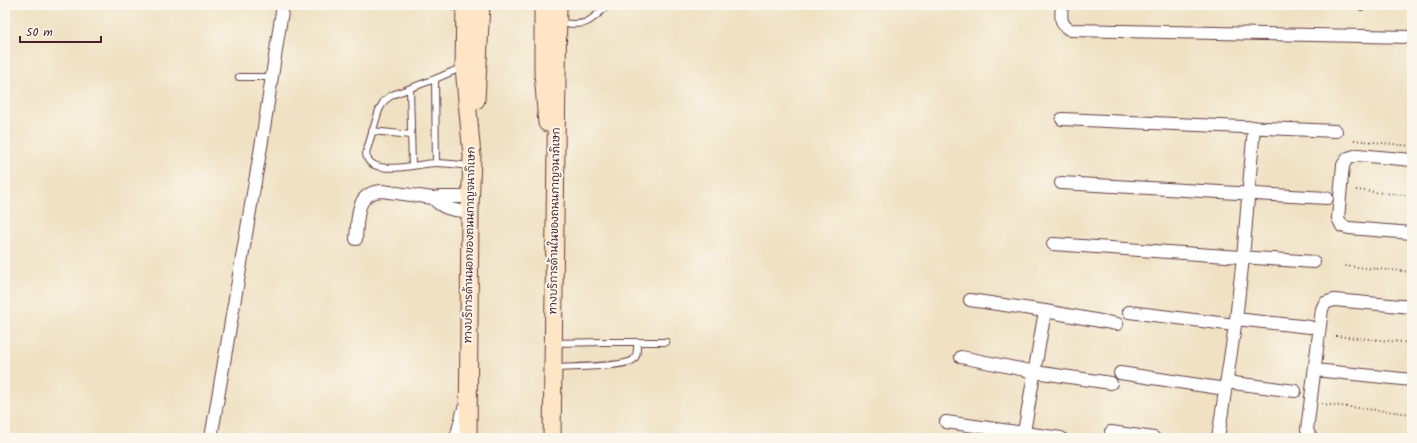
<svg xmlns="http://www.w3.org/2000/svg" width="1417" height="443" font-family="Kalam,'Playpen Sans Thai',sans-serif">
<rect width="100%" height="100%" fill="#fbf7ec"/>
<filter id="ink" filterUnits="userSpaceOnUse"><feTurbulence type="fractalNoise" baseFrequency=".025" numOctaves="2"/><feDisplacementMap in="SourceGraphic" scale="8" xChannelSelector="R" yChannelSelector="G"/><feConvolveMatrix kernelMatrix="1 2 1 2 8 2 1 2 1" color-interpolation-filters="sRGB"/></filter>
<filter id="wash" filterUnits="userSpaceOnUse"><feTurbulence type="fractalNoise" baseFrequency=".012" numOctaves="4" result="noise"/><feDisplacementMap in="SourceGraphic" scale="16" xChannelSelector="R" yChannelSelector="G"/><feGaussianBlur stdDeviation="0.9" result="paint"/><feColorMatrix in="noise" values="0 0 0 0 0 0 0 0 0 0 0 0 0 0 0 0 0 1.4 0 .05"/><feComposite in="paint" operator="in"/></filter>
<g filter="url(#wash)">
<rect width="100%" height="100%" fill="#efe1c2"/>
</g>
<g filter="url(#ink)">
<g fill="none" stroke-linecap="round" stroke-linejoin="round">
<defs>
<path id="lane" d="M1362 5V7
M560 23C588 26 588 23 608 5
M463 67 435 79 392 95 384 101 379 110 366 153C368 179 419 163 436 163 447 163 459 165 470 166
M239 77H272
M435 79 436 163
M410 89 412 166
M372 131 411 135
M555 343 603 342H666
M554 368C569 367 624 367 633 360 638 356 637 347 637 342"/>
<path id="street" d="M1062 5C1061 16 1059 25 1071 30L1412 37
M1062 119 1336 131
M1412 160 1358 155 1348 158 1343 165 1338 218 1342 226 1349 228 1412 233
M1061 183 1327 198
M433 198C443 210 455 210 470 212
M356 239C358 218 355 192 382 191L433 198 441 197H471
M1053 244 1314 262
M970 300 1045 311 1117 324
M1129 312 1235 325
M1236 319 1310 327
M961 357 1035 372 1111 383
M1315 370 1412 380
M1120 373 1225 389
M1226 382 1295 391
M946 422 1061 438
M1111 432 1154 438
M211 438 262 141 283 5
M456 438 464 408
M1023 438 1045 311
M1218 438 1236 319 1243 258 1254 127
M1312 438 1310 437 1307 430 1322 309 1325 303 1334 300 1412 307"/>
<path id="secondary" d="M465 5 464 67 472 156 470 212 468 438
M543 5V73L547 123
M476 100 481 5
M552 438 558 5"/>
</defs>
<use href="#lane" stroke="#633c42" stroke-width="8"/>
<use href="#street" stroke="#633c42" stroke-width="14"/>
<use href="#secondary" stroke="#633c42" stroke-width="19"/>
<path stroke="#633c42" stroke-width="2" stroke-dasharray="1 3" stroke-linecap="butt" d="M1354 140 1412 146
M1356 190 1412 196
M1345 266 1412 272
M1336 336 1412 343
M1322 404 1412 414"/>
<use href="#lane" stroke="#fff" stroke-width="6"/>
<use href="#street" stroke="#fff" stroke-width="12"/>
<use href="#secondary" stroke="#fde5c5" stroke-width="17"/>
</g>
</g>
<g text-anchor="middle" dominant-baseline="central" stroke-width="4" stroke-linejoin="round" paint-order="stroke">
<g font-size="11" fill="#4a1f2b" stroke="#fbf7ec">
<text transform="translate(555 221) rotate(-89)">ทางบริการด้านในของถนนกาญจนาภิเษก</text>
<text transform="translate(470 245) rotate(-89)">ทางบริการด้านนอกของถนนกาญจนาภิเษก</text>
</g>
</g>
<rect width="1417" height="443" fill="none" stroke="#fbf7ec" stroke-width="20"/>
<path d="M20 36v6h81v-6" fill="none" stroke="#4a1f2b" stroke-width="2"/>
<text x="26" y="36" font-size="12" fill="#4a1f2b" stroke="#fbf7ec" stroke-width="3" paint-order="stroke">50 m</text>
</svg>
